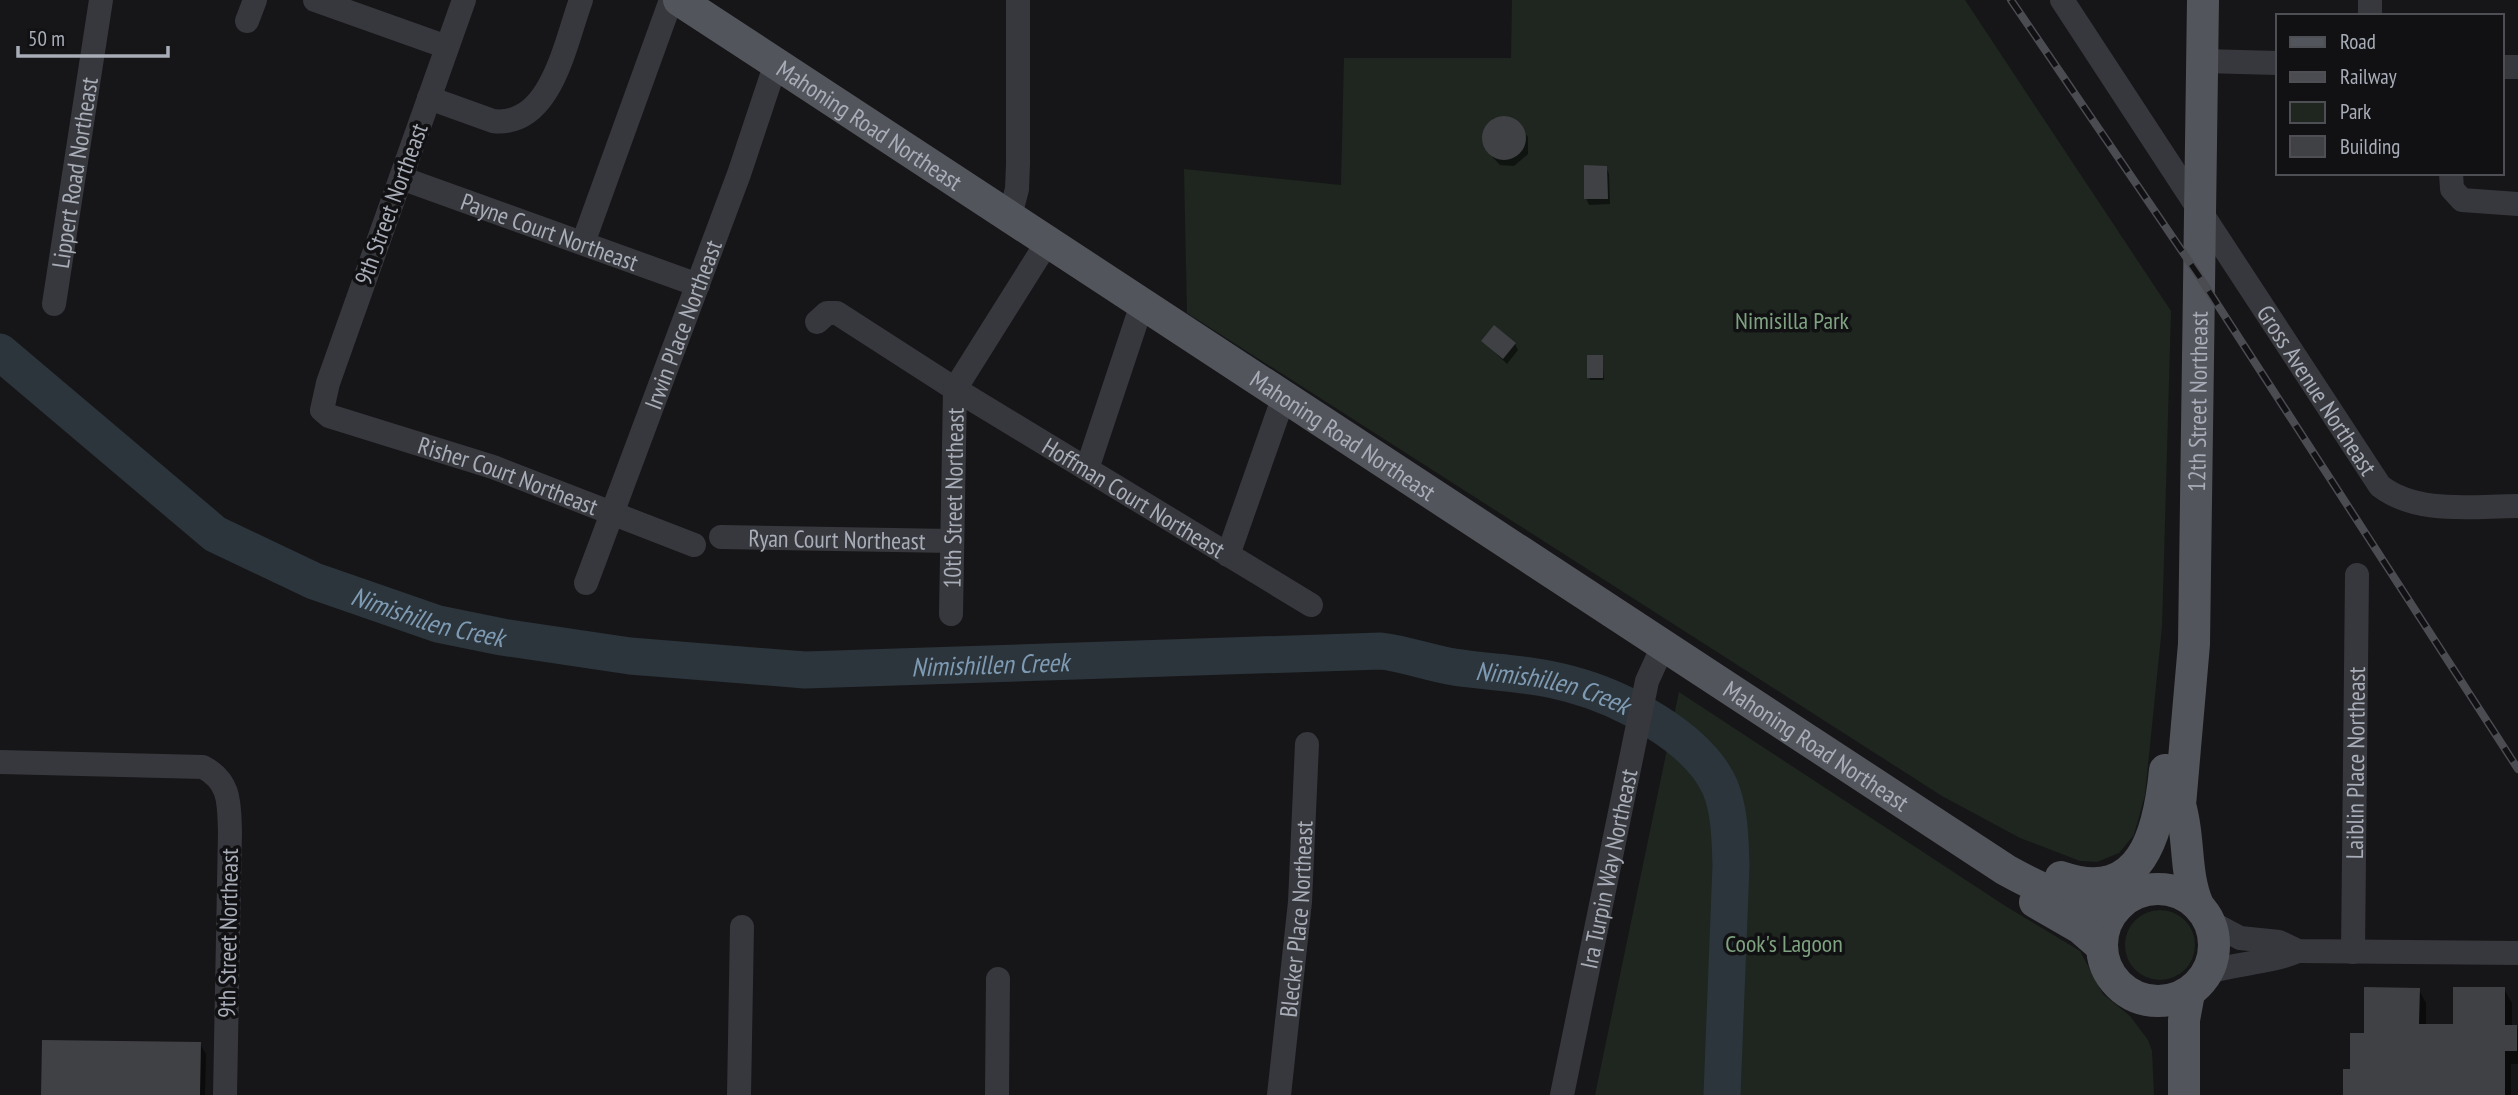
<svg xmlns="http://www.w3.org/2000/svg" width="2518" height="1095" font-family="'PT Sans Narrow',sans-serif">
<rect width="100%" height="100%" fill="#161618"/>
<path fill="#1e261f" d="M1512 0H1965L2171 311 2162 627 2145 795 2134 835 2119 853 2097 862 2080 861 2020 838 1942 796 1187 313 1184 169 1341 185 1344 58H1511Z
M1679 692 2007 907 2080 951 2103 994 2130 1016 2148 1040 2152 1051 2154 1095H1595Z
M2125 945a35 35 0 1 1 70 0a35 35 0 1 1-70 0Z"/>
<path fill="#0007" d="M1494 118H1512L1528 137V154L1514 166 1500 165 1484 148V129Z
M1606 167 1609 174 1610 204 1589 205 1586 198Z
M1483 341 1515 344 1518 350 1507 364Z
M1602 356 1604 380H1590L1589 377Z
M2504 989 2512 1003V1026L2518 1029V1064H2511V1095H2345L2365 1035 2419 990 2426 1003V1026H2454Z
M200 1044 206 1054 205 1095H42Z"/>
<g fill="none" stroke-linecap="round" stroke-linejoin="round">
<path stroke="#2c353c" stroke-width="37" id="s1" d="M0 352 215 534 314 581 438 624 502 637 630 656 805 670 1381 651C1406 654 1429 663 1454 667 1493 673 1531 673 1570 684 1620 697 1698 737 1720 787 1730 811 1730 839 1731 865L1722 1095"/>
</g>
<path fill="#404145" d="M1482 138a22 22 0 1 1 44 0a22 22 0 1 1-44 0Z
M1584 165 1607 166 1608 199H1584Z
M1494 325 1516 343 1503 359 1481 341Z
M1587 355H1603V378H1587Z
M2364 987 2420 988 2419 1024H2453V987H2505V1025H2517V1051H2505V1095H2343V1069H2350V1033H2364Z
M42 1040 201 1042 200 1095H41Z"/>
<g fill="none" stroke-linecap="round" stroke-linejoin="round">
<g stroke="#37383d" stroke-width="24">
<path d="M315 0 447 47"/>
<path id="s2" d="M464 0 328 383 322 410 329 416 493 467 694 545"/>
<path id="s3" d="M2062 0 2380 486C2418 515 2472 506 2518 506"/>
<path d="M2370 0V16"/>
<path d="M247 21 255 0"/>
<path d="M2203 61 2278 63"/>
<path d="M2502 67H2518"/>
<path d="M429 98 493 121C551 128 565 43 581 0"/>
<path d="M2451 173 2452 189 2462 200 2518 204"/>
<path id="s4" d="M401 178 698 285"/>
<path d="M1010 216 1017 189 1018 164V0"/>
<path d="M583 243 671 0"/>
<path id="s5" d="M54 304 101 0"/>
<path id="s6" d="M817 322 827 313H837L955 389 1311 605"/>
<path d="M1087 469 1142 304"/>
<path id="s7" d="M721 537 952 541"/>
<path d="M1228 555 1284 396"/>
<path id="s8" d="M586 583 739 174 776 63"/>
<path id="s9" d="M951 614 955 389 1048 241"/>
<path d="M0 762 203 767C231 782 229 804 230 832L225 1095"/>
<path d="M2210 922 2240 938 2279 942 2298 951 2518 953"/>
<path id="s10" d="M2353 952 2357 575"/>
<path d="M2208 972C2238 963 2270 963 2298 951"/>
<path d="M739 1095 742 927"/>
<path d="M997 1095 998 979"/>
<path id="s11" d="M1279 1095 1300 902 1307 744"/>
<path id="s12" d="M1562 1095 1647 681 1664 644"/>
</g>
<g stroke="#53555c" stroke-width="32">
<path id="s13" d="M679 0 2006 870C2044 891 2076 906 2120 904"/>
<path d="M2061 877C2142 905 2159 832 2165 770"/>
<circle cx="2158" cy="945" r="56"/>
<path d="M2035 902 2080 928 2102 947"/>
<path id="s14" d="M2198 905C2184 872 2190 838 2180 805L2194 644 2203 0"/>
<path d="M2184 1095V1020L2189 993"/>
</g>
<defs>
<path id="rail" d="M2011 0 2199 276 2518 769"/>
</defs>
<use href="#rail" stroke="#4a4c52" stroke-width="8"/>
<use href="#rail" stroke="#111113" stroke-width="5" stroke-dasharray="16" stroke-linecap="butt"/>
</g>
<g text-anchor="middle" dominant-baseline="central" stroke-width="7" stroke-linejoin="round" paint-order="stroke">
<g font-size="24" fill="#a8adb8" stroke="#111113">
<text stroke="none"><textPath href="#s13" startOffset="228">Mahoning Road Northeast</textPath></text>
<text stroke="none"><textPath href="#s5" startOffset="133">Lippert Road Northeast</textPath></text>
<text transform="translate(391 204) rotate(-70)">9th Street Northeast</text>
<text stroke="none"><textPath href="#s4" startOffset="158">Payne Court Northeast</textPath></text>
<text stroke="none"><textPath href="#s8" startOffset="276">Irwin Place Northeast</textPath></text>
<text stroke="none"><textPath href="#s3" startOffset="466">Gross Avenue Northeast</textPath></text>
<text stroke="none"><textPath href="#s14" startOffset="506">12th Street Northeast</textPath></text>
<text stroke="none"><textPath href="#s13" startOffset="794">Mahoning Road Northeast</textPath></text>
<text stroke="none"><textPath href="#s2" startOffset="632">Risher Court Northeast</textPath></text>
<text stroke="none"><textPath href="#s6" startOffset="373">Hoffman Court Northeast</textPath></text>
<text stroke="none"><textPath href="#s9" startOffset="116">10th Street Northeast</textPath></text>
<text stroke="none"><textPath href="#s7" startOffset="116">Ryan Court Northeast</textPath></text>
<text stroke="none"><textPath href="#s13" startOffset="1360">Mahoning Road Northeast</textPath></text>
<text stroke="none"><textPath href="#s10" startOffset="189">Laiblin Place Northeast</textPath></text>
<text stroke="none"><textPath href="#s12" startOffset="231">Ira Turpin Way Northeast</textPath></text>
<text stroke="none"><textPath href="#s11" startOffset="177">Blecker Place Northeast</textPath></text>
<text transform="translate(228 933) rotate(-89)">9th Street Northeast</text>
</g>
<g font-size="24" fill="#7fa381" stroke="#111113">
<text x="1792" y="320">Nimisilla Park</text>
<text x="1784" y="943">Cook's Lagoon</text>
</g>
<g font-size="26" font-style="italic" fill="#7f9bb3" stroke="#111113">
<text stroke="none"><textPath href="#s1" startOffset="511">Nimishillen Creek</textPath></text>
<text stroke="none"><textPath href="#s1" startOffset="1078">Nimishillen Creek</textPath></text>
<text stroke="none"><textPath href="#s1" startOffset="1645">Nimishillen Creek</textPath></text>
</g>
</g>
<rect x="2276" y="14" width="228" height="161" fill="#111113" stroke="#4d4f55" stroke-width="2"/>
<rect x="2290" y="37" width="35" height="10" fill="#53555c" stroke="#4d4f55" stroke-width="2"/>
<text x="2340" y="49" font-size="21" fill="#a8adb8">Road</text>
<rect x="2290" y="72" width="35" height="10" fill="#4a4c52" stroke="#4d4f55" stroke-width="2"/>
<text x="2340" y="84" font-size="21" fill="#a8adb8">Railway</text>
<rect x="2290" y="102" width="35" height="21" fill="#1e261f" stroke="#4d4f55" stroke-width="2"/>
<text x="2340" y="119" font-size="21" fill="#a8adb8">Park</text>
<rect x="2290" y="136" width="35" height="21" fill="#404145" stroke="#4d4f55" stroke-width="2"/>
<text x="2340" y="154" font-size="21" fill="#a8adb8">Building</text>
<path d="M18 46v10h150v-10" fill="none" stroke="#a8adb8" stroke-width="3.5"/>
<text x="28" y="46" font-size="21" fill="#a8adb8" stroke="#111113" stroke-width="5" paint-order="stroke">50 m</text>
</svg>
